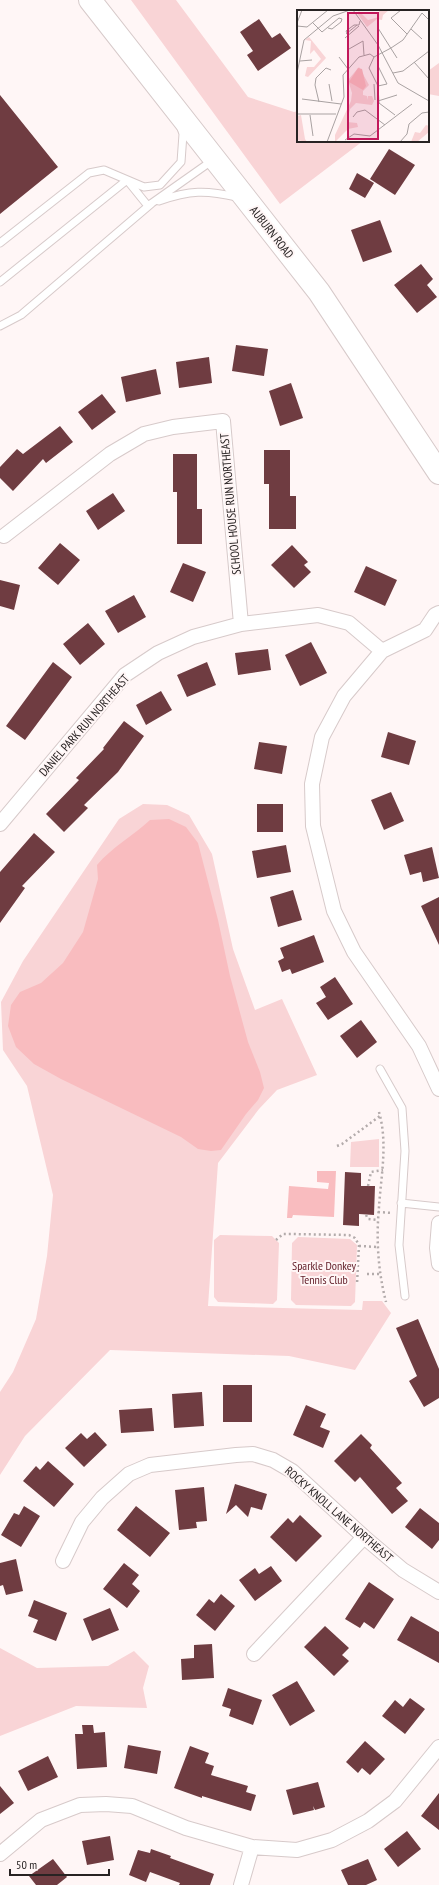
<svg xmlns="http://www.w3.org/2000/svg" width="439" height="1885" font-family="'PT Sans Narrow',sans-serif">
<rect width="100%" height="100%" fill="#fff6f6"/>
<path fill="#f9d4d6" d="M131 0H176L248 97 294 112 298 111V141H363L280 204Z
M439 63V96L428 94V71Z
M143 804 167 805 189 815 212 854 233 949 255 1010 282 999 317 1075 277 1090 259 1109 218 1163 208 1306 362 1310 363 1301H382L391 1313 355 1370 289 1356 110 1350 25 1436 0 1475V1392L13 1372 36 1319 47 1256 53 1195 27 1086 3 1050 1 1002 23 961 119 819Z
M379 1139V1167H350L351 1142Z
M220 1235 272 1236 279 1243 277 1300 273 1304 218 1302 214 1297V1240Z
M298 1237 350 1239 357 1245 355 1302 351 1306 296 1305 291 1300 292 1243Z
M0 1648 37 1668 108 1666 134 1651 149 1666 143 1688 147 1708 76 1706 0 1736Z"/>
<path fill="#f9bcbf" d="M169 819 186 827 198 843 218 920 230 976 248 1042 260 1072 264 1088 258 1100 246 1114 221 1150 211 1151 198 1149 181 1137 61 1079 34 1064 16 1047 8 1026 11 1005 20 992 41 983 63 963 83 932 98 879 97 865C112 847 133 836 150 820Z
M317 1171H336L334 1217 293 1215 292 1218H287L289 1186 328 1189 329 1183 317 1182Z"/>
<path fill="#6f3c41" d="M259 19 272 38 280 33 291 48 258 71 247 55 253 51 240 32Z
M0 95 58 167 0 214Z
M389 149 415 165 395 195 370 179Z
M357 173 374 183 365 198 349 189Z
M380 220 392 252 363 262 351 230Z
M421 264 433 279 427 285 437 297 417 313 394 285Z
M236 345 268 349 264 376 232 371Z
M209 357 212 383 179 388 176 362Z
M156 369 161 394 126 402 121 377Z
M291 383 303 418 280 426 269 391Z
M102 394 116 412 92 430 78 412Z
M60 426 73 442 46 463 43 459 13 491 0 478V467L17 449 23 454Z
M264 450H290V496H296V529H269V484H264Z
M173 454H197V509H202V544H177V492H173Z
M113 493 125 511 98 530 86 511Z
M60 543 80 560 58 585 38 568Z
M292 545 308 562 304 565 311 572 294 588 271 565Z
M183 563 206 572 193 602 170 592Z
M366 566 397 580 385 606 354 592Z
M0 580 20 585 14 610 0 606Z
M134 595 146 617 118 633 105 611Z
M88 623 105 644 80 665 63 644Z
M311 642 327 673 300 686 285 655Z
M268 649 271 670 238 675 235 653Z
M53 662 72 677 25 740 6 726Z
M207 662 216 685 187 697 177 675Z
M161 691 172 710 146 725 136 705Z
M124 721 144 736 118 772 84 805 88 808 64 832 46 814 79 780 76 778 104 749 103 748Z
M388 732 416 741 409 765 381 757Z
M259 742 287 746 282 774 254 769Z
M391 792 404 821 384 830 371 800Z
M257 804H283V832H257Z
M34 833 55 852 22 886 25 888 0 923V872Z
M286 845 291 872 257 878 252 851Z
M432 847 439 878 423 882 421 872 410 875 404 855Z
M293 890 302 920 278 927 270 897Z
M439 897V945L421 906Z
M314 935 324 962 292 974 290 969 282 972 278 961 284 958 280 948Z
M335 977 353 1004 328 1020 316 1003 326 997 320 987Z
M361 1020 377 1042 357 1058 340 1036Z
M345 1172 361 1173V1186H375L374 1215 359 1214V1226L343 1225Z
M418 1319 439 1369V1398L424 1407 409 1381 417 1376 396 1328Z
M223 1385H252V1422H223Z
M202 1392 204 1426 174 1428 172 1394Z
M306 1405 326 1414 320 1427 330 1431 323 1448 293 1435Z
M152 1408 154 1431 121 1433 119 1410Z
M95 1432 107 1445 84 1467 65 1448 81 1433 87 1439Z
M361 1434 372 1445 370 1448 402 1483 396 1488 408 1501 392 1514 360 1477 355 1482 334 1461Z
M48 1461 74 1484 54 1507 23 1481 36 1466 40 1470Z
M235 1484 267 1494 262 1510 251 1507 248 1517 236 1505 226 1514Z
M204 1487 207 1521 196 1522 197 1528 179 1530 175 1490Z
M24 1506 40 1516 21 1547 1 1535 14 1513 19 1515Z
M136 1506 170 1533 150 1557 117 1530Z
M420 1508 439 1523V1540L432 1549 405 1527Z
M300 1515 322 1536 296 1562 270 1537 288 1518 293 1523Z
M16 1559 23 1591 6 1595 3 1585 0 1586V1563Z
M124 1563 139 1575 132 1584 140 1591 127 1608 103 1589Z
M271 1566 282 1581 255 1601 239 1580 255 1568 259 1574Z
M369 1582 394 1599 374 1629 364 1622 360 1628 345 1619Z
M221 1594 235 1606 215 1631 196 1615 209 1599 214 1603Z
M34 1600 67 1613 56 1641 33 1632 38 1620 28 1616Z
M110 1608 119 1630 92 1641 83 1619Z
M411 1616 439 1632V1663L397 1640Z
M325 1626 349 1648 342 1655 349 1661 334 1676 304 1647Z
M212 1644 214 1678 182 1680 181 1659 194 1658V1645Z
M297 1681 315 1711 290 1726 272 1695Z
M228 1688 262 1700 253 1725 229 1716 231 1709 222 1706Z
M410 1698 425 1709 405 1734 382 1716 395 1700 403 1707Z
M82 1725H93L94 1733 105 1732 107 1767 77 1769 75 1734H83Z
M365 1741 385 1759 370 1775 362 1768 358 1773 346 1762Z
M128 1745 161 1751 157 1774 124 1768Z
M190 1746 209 1753 205 1763 214 1766 211 1775 248 1786 246 1792 256 1795 251 1811 202 1796V1798L174 1788Z
M48 1756 58 1777 28 1791 18 1771Z
M318 1782 325 1807 315 1810 313 1806 314 1810 293 1815 286 1790Z
M0 1786 14 1803 0 1814Z
M439 1793V1830L421 1816Z
M407 1831 421 1849 398 1867 384 1849Z
M110 1836 114 1860 87 1865 82 1841Z
M151 1849 171 1856 170 1858 214 1874 210 1885H179L180 1883 150 1872 146 1882 129 1875 138 1850 150 1853Z
M53 1859 67 1877 57 1885H36L29 1876Z
M368 1859 377 1880 366 1885H348L341 1870Z"/>
<g fill="none" stroke-linecap="round" stroke-linejoin="round">
<defs>
<path id="lane" d="M159 201C190 190 206 190 237 197
M0 243 89 173 104 170 144 187 160 185 181 162 183 134 181 128
M0 282 127 180 148 206
M0 326 21 315 152 203 213 160
M380 1069 402 1108 405 1151 399 1245 405 1296
M401 1203 439 1207"/>
<path id="street" d="M4 536 110 454 144 434 173 427 223 421 241 624
M439 613 435 615 425 630 382 651 344 696 322 737 312 784 313 826 334 911 354 952 419 1046 439 1089
M0 824 125 675 158 653 193 637 241 624 318 615 349 623 382 651
M439 1223 437 1248 439 1264
M63 1561 82 1522 102 1498 129 1474 150 1465 236 1455 253 1454 273 1460 292 1471 364 1537 403 1570 439 1592
M254 1654 364 1537
M0 1854 41 1820 80 1805 106 1804 132 1806 186 1828 252 1847 297 1850 332 1840 368 1821 395 1801 439 1747
M241 1885 252 1847"/>
<path id="primary" d="M90 0 319 292 439 473"/>
</defs>
<use href="#lane" stroke="#d7caca" stroke-width="9"/>
<use href="#street" stroke="#d7caca" stroke-width="16"/>
<use href="#primary" stroke="#d7caca" stroke-width="24"/>
<path stroke="#b3abab" stroke-width="2.5" stroke-dasharray="2 3" stroke-linecap="butt" d="M379 1112C388 1143 381 1176 379 1207 376 1239 378 1271 386 1302
M337 1146 342 1144 380 1116
M368 1186 371 1172 383 1170
M378 1212 392 1213
M366 1215 368 1219 378 1220
M276 1240 283 1234H291L349 1235 355 1238 359 1245 357 1284
M359 1246 378 1247
M367 1274H380"/>
<use href="#lane" stroke="#fff" stroke-width="7"/>
<use href="#street" stroke="#fff" stroke-width="14"/>
<use href="#primary" stroke="#fff" stroke-width="22"/>
</g>
<g text-anchor="middle" dominant-baseline="central" stroke-width="4" stroke-linejoin="round" paint-order="stroke">
<g font-size="12" fill="#282323" stroke="#fff6f6">
<text transform="translate(272 232) rotate(52)">AUBURN ROAD</text>
<text transform="translate(230 504) rotate(-95)">SCHOOL HOUSE RUN NORTHEAST</text>
<text transform="translate(84 725) rotate(-49)">DANIEL PARK RUN NORTHEAST</text>
<text transform="translate(339 1514) rotate(41)">ROCKY KNOLL LANE NORTHEAST</text>
</g>
<g font-size="12" fill="#601a25" stroke="#fff6f6">
<text x="324" y="1265">Sparkle Donkey<tspan x="324" dy="14">Tennis Club</tspan></text>
</g>
</g>
<g transform="translate(297 10)">
<rect width="132" height="132" fill="#fff6f6"/>
<path d="M82 0H92L86 5 85 10 80 9 70 17 60 3 62 1 71 10 82 7ZM12 27 29 48 11 67 8 66 10 57H17L24 49 17 40 13 44 14 31 8 30ZM62 57 72 75 66 81V85L70 86V90L71 86H75L77 91 75 95 59 93 53 99 50 112 60 113 61 117 51 119 38 132V125L54 91 55 83 51 70ZM4 105 8 129 10 132 0 130V106ZM129 115 132 116V122L120 132H114L118 122 123 123Z" fill="#f9d4d6"/>
<path d="M61 58 65 59 69 76 66 80 52 72Z" fill="#f9bcbf"/>
<path fill="none" stroke="#a9a2a2" stroke-width="1" d="M56 0 81 35 101 73 132 91M104 0 94 8 110 24M0 13 5 0M16 13 25 22 42 8 45 9 44 12 35 19 31 18M0 16 10 17 31 0M81 18 100 48M114 19 125 29M49 24 60 15M51 25 49 21 57 15H62L63 11M48 28 62 16M94 38 77 47 72 58 81 76 82 93 98 105M94 38 106 30 125 3 132 10M52 39 66 31 67 45M42 47 51 59M3 51 15 50M117 52 132 69M0 63 7 30 36 6 53 0M96 63 106 61 132 41M32 74 35 91M77 74 78 90M81 76 90 74 81 56M5 89 44 94M81 91 100 85M22 92 18 75 19 68 29 58 34 60M0 104H39M13 105 16 126M56 107 60 102 68 100 88 115M48 130 57 124 73 126 115 94M30 132 47 87 46 65 62 47 73 44 77 47M103 132 110 124 112 114 125 103 132 102"/>
<path fill="#c2185b" fill-opacity="0.15" stroke="#c2185b" stroke-width="2" d="M51 3H81V129H51Z"/>
<rect width="132" height="132" fill="none" stroke="#282323" stroke-width="2"/>
</g>
<path d="M10 1869v6h99v-6" fill="none" stroke="#282323" stroke-width="2"/>
<text x="16" y="1869" font-size="12" fill="#282323" stroke="#fff6f6" stroke-width="3" paint-order="stroke">50 m</text>
</svg>
